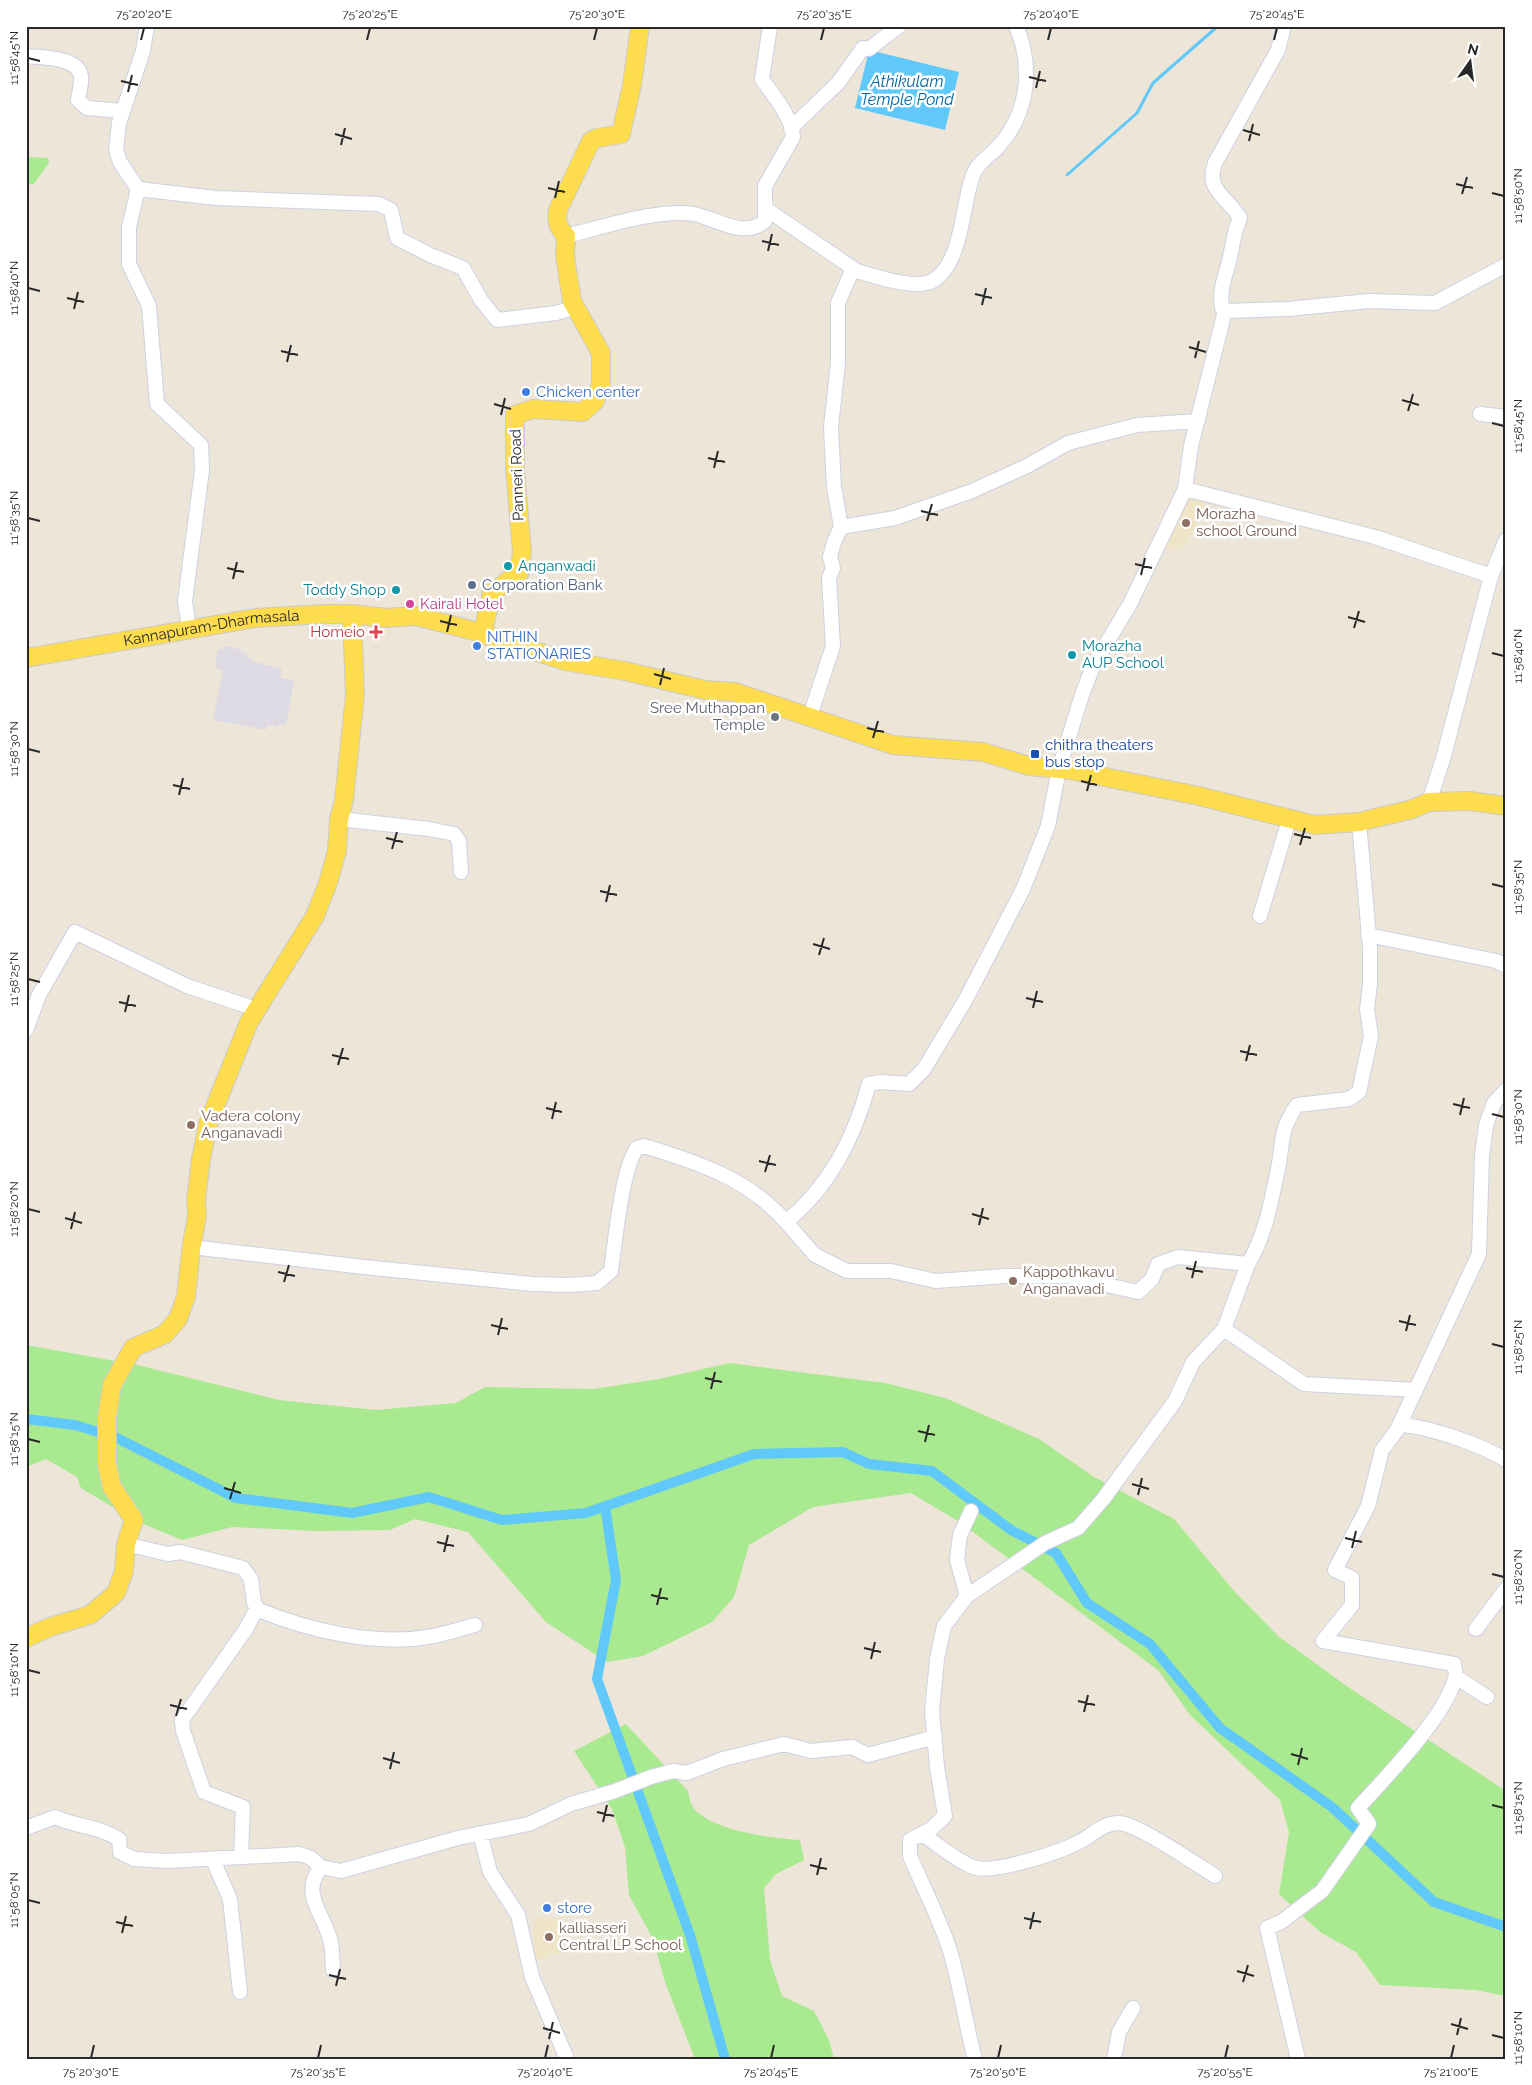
<svg xmlns="http://www.w3.org/2000/svg" width="1532" height="2085" font-family="Raleway,sans-serif">
<rect width="100%" height="100%" fill="#ede5d8"/>
<path fill="#dddae4" d="M225 646 242 650 241 653 247 654V657L251 658V661L282 669 280 678 294 681 286 725 279 724 278 727 267 725 266 730 213 720 223 670 215 668 218 649 224 650Z"/>
<path fill="#f0e4c6" d="M1190 495 1208 499 1184 547 1163 550Z
M535 1916 566 1921 562 1954H548L545 1959H531Z"/>
<path fill="#a9e98f" d="M26 157 48 158 49 163 33 185 26 183Z
M26 1345 137 1365 279 1400 376 1410 456 1403 485 1387 593 1389 659 1379 730 1363 885 1383 945 1398 1039 1439 1094 1477 1174 1519 1234 1591 1278 1636 1348 1687 1506 1791V1996L1476 1990 1380 1985 1356 1952 1320 1932 1279 1894 1289 1832 1280 1800 1190 1715 1159 1671 961 1523 911 1493 813 1507 749 1545 734 1597 712 1622 643 1656 607 1662 546 1622 468 1532 415 1519 390 1530 317 1531 232 1527 182 1540 134 1520 81 1488 77 1477 46 1459 26 1467Z
M626 1724 688 1791C689 1796 690 1802 692 1806 709 1831 772 1838 800 1840L804 1860 776 1874 764 1888 770 1960 782 1996 814 2011 829 2040 834 2059H695L665 1982 653 1939 629 1895 625 1847 612 1809 574 1751Z"/>
<path fill="#61c9f9" d="M869 50 959 72 945 130 855 108Z"/>
<g fill="none" stroke-linecap="round" stroke-linejoin="round">
<path stroke="#61c9f9" stroke-width="3" d="M1067 175 1137 113 1153 83 1218 26"/>
<path stroke="#61c9f9" stroke-width="10" d="M26 1419 75 1425 98 1432
M115 1437 236 1498 352 1513 429 1497 502 1520 586 1513 754 1454 843 1452 869 1464 932 1471 1011 1530 1056 1553 1087 1603 1150 1644 1220 1728 1332 1807 1434 1902 1506 1927
M605 1506 616 1580 597 1679 690 1935 725 2059"/>
<defs>
<path id="minor" d="M147 26 143 51 119 123 116 150 120 162 138 189 129 227V264L149 306 157 404 201 445 202 470 185 601 189 629
M26 56C41 58 77 56 81 76 82 83 79 93 78 100L87 108 123 111
M791 128 838 83 863 48 869 49 899 26
M138 189 216 198 379 204 391 210 397 238 430 255 463 268 481 300 497 320 556 313 576 307
M766 209 857 271
M566 236C600 228 659 208 694 214 717 219 744 239 765 221V186L793 137C792 117 773 95 762 79L770 26
M1227 311 1222 308C1219 287 1226 276 1230 257 1233 243 1234 231 1240 218 1227 196 1205 191 1215 163L1278 50 1284 26
M1480 414 1506 417
M1185 489 1375 537 1491 576
M841 527 895 518 972 491 1027 466 1068 443 1137 425 1198 421
M810 716 833 646 829 578 833 568 830 557 834 542 841 527 834 487 831 427 838 363V303L851 273 857 271C875 276 917 291 934 280 962 262 962 207 972 178 976 164 986 159 996 149 1028 116 1034 68 1016 26
M1429 802 1443 759 1491 576 1506 540
M339 819 429 829 454 834 459 841 461 872
M1260 916 1289 820
M1368 935 1496 961 1506 966
M26 1030 39 995 75 932 187 986 256 1009
M786 1222 815 1255 847 1271H891L936 1281 1005 1276H1066L1138 1292 1152 1279 1158 1264 1178 1257 1248 1264C1266 1235 1272 1197 1279 1164 1283 1137 1281 1129 1297 1105L1349 1099 1359 1092 1371 1036 1367 1009 1370 984V948L1359 822
M191 1247 364 1267 533 1284 569 1285 597 1283 611 1271C615 1243 622 1168 637 1148L644 1146C697 1162 749 1179 786 1222 830 1186 854 1138 869 1084L880 1082 909 1084 924 1069 966 999 1023 889 1048 826 1059 769 1082 695 1093 666 1130 604 1185 489 1191 446 1225 311 1288 309 1369 301 1435 303 1506 265
M1224 1329 1304 1384 1416 1390
M1399 1425C1428 1426 1482 1445 1506 1460
M126 1544 168 1554 180 1552 243 1568 251 1579 254 1603 259 1610C307 1630 375 1646 427 1637 443 1635 459 1629 475 1625
M967 1596 957 1560 960 1535 971 1511
M1476 1629 1506 1589
M1456 1677 1487 1697
M26 1828 55 1817C76 1827 99 1826 119 1839L120 1852 134 1859 167 1861 300 1854 311 1858 321 1867 341 1871 458 1838 529 1824 571 1804 615 1791 651 1777 673 1771 687 1773 723 1759 784 1744 811 1751 852 1747 868 1755 935 1737
M480 1833 490 1872 518 1915 532 1977 567 2059
M922 1834C937 1844 957 1861 973 1867 992 1875 1060 1852 1079 1842 1093 1835 1102 1823 1119 1823 1138 1824 1196 1864 1215 1876
M241 1856 243 1807 204 1792 183 1731 182 1720 246 1629 257 1608
M213 1860 230 1899 240 1992
M321 1867C300 1893 323 1913 330 1939 333 1949 332 1960 333 1970
M975 2059C965 2023 961 1987 950 1951 940 1919 923 1887 910 1856V1840L931 1829 945 1816 937 1767 932 1711 937 1659 944 1626 967 1596 1045 1543 1078 1528 1104 1498 1175 1401 1193 1362 1224 1329 1248 1264
M1114 2059 1119 2032 1133 2008
M1298 2059 1267 1928 1281 1922 1322 1891 1369 1824 1358 1808C1386 1777 1444 1718 1455 1679 1457 1675 1455 1669 1454 1664L1323 1641 1352 1605V1578L1335 1570 1368 1506 1382 1450 1397 1430 1479 1254 1482 1156 1486 1125 1494 1103 1506 1090"/>
<g id="major">
<path d="M482 635 492 593 520 572 522 551 515 470V415L533 409 583 412 595 401 601 384V353L572 301 565 256 566 236C558 227 556 222 558 210L591 141 597 138 621 134 632 85 640 26"/>
<path id="s1" d="M26 658 255 618 324 614H352L386 618 416 616 474 631 565 661 625 671 705 690 735 692 893 745 983 752 1029 766 1070 770 1199 796 1315 825 1359 822 1413 809 1429 802 1470 801 1506 806"/>
<path d="M26 1638 50 1627 90 1615 116 1593 124 1571 126 1544 134 1520 112 1487 107 1465V1417L112 1385 133 1348 165 1334 178 1319 186 1297 191 1250 197 1216 196 1200 201 1159 208 1124 249 1022 315 916 328 883 337 851 339 819 344 800 355 695 352 614"/>
</g>
</defs>
<use href="#minor" stroke="#ced1e3" stroke-width="16"/>
<use href="#major" stroke="#cbcbcb" stroke-width="20"/>
<use href="#minor" stroke="#fff" stroke-width="14"/>
<use href="#major" stroke="#fddc4d" stroke-width="18"/>
</g>
<path fill="none" stroke="#282828" stroke-width="2" d="M141 40 144 28M367 40 370 28M594 40 597 28M821 40 824 28M1048 40 1051 28M1274 40 1277 28M28 58 40 61M1029 77 1046 81M121 81 138 85M1036 88 1040 71M128 92 132 75M1243 130 1260 135M335 134 352 139M1249 141 1253 124M341 145 345 128M1456 184 1473 188M548 188 565 192M1492 193 1504 196M1462 194 1467 177M555 198 559 181M762 241 779 245M768 251 772 234M28 288 40 291M975 294 992 298M67 298 84 302M982 305 986 288M74 309 78 292M1189 347 1206 352M281 351 298 355M1195 358 1199 341M287 362 291 345M1402 400 1419 405M494 404 511 409M1408 411 1413 394M501 415 505 398M1492 423 1504 426M708 458 725 462M714 468 718 451M921 511 938 515M28 518 40 521M927 521 932 504M1135 564 1152 568M227 568 244 572M1141 575 1145 558M233 579 237 562M1348 617 1365 622M440 621 457 625M1354 628 1359 611M447 632 451 615M1492 653 1504 656M654 674 671 679M660 685 664 668M867 728 884 732M873 738 878 721M28 749 40 752M1081 781 1097 785M173 785 190 789M1087 791 1091 775M179 795 183 778M1294 834 1311 838M386 838 403 842M1300 845 1305 828M392 849 397 832M1492 884 1504 887M600 891 617 895M606 902 610 885M813 944 830 949M819 955 824 938M28 979 40 982M1026 998 1043 1002M119 1002 136 1006M1033 1008 1037 991M125 1012 129 995M1240 1051 1257 1055M332 1055 349 1059M1246 1061 1250 1045M338 1065 343 1048M1453 1104 1470 1108M546 1108 562 1112M1492 1114 1504 1117M1460 1115 1464 1098M552 1119 556 1102M759 1161 776 1165M765 1172 770 1155M28 1209 40 1212M972 1214 989 1219M65 1218 82 1223M979 1225 983 1208M71 1229 75 1212M1186 1268 1203 1272M278 1272 295 1276M1192 1278 1196 1261M284 1282 289 1265M1399 1321 1416 1325M491 1325 508 1329M1406 1331 1410 1315M498 1335 502 1318M1492 1344 1504 1347M705 1378 722 1382M711 1389 715 1372M918 1431 935 1435M28 1439 40 1442M925 1442 929 1425M1132 1484 1149 1489M224 1488 241 1493M1138 1495 1142 1478M230 1499 235 1482M1345 1538 1362 1542M437 1542 454 1546M1352 1548 1356 1531M444 1552 448 1535M1492 1574 1504 1577M651 1595 668 1599M657 1605 661 1588M864 1648 881 1652M871 1659 875 1642M28 1670 40 1673M1078 1701 1095 1705M170 1705 187 1709M1084 1712 1088 1695M176 1716 181 1699M1291 1754 1308 1759M383 1758 400 1763M1298 1765 1302 1748M390 1769 394 1752M1492 1805 1504 1808M597 1812 614 1816M603 1822 607 1805M810 1865 827 1869M817 1875 821 1858M28 1900 40 1903M1024 1918 1041 1922M116 1922 133 1926M1030 1929 1034 1912M122 1933 126 1916M1237 1971 1254 1976M329 1975 346 1979M1243 1982 1248 1965M336 1986 340 1969M1451 2024 1468 2029M543 2028 560 2033M1457 2035 1461 2018M1492 2035 1504 2038M549 2039 553 2022M91 2058 94 2045M318 2058 321 2045M545 2058 548 2045M771 2058 774 2045M998 2058 1001 2045M1225 2058 1228 2045M1451 2058 1454 2045"/>
<g fill="#3f7fe0" stroke="#fff" stroke-width="2">
<circle cx="526" cy="392" r="5"/>
<circle cx="477" cy="646" r="5"/>
<circle cx="547" cy="1908" r="5"/>
</g>
<g fill="#8d6e63" stroke="#fff" stroke-width="2">
<circle cx="1186" cy="523" r="5"/>
<circle cx="191" cy="1125" r="5"/>
<circle cx="1013" cy="1281" r="5"/>
<circle cx="549" cy="1937" r="5"/>
</g>
<g fill="#0f9aa8" stroke="#fff" stroke-width="2">
<circle cx="508" cy="566" r="5"/>
<circle cx="396" cy="590" r="5"/>
<circle cx="1072" cy="655" r="5"/>
</g>
<circle fill="#5c6f8a" stroke="#fff" stroke-width="2" cx="472" cy="585" r="5"/>
<circle fill="#d1479c" stroke="#fff" stroke-width="2" cx="410" cy="604" r="5"/>
<path fill="#e0444e" stroke="#fff" stroke-width="2" d="M373.5 624.5h5v5h5v5h-5v5h-5v-5h-5v-5h5z"/>
<circle fill="#6b7280" stroke="#fff" stroke-width="2" cx="775" cy="717" r="5"/>
<rect fill="#1a4fb4" stroke="#fff" stroke-width="2" x="1030" y="749" width="10" height="10" rx="2.5"/>
<g text-anchor="middle" dominant-baseline="central" stroke-width="5" stroke-linejoin="round" paint-order="stroke">
<g font-size="15" fill="#366cbe" stroke="#fff" text-anchor="start">
<text x="536" y="392">Chicken center</text>
<text x="487" y="637">NITHIN<tspan x="487" dy="17">STATIONARIES</tspan></text>
<text x="557" y="1908">store</text>
</g>
<g font-size="15" fill="#282828" stroke="#fff">
<text transform="translate(517 475) rotate(-92)">Panneri Road</text>
<text stroke="none"><textPath href="#s1" startOffset="188">Kannapuram-Dharmasala</textPath></text>
</g>
<g font-size="15" fill="#785e54" stroke="#fff" text-anchor="start">
<text x="1196" y="514">Morazha<tspan x="1196" dy="17">school Ground</tspan></text>
<text x="201" y="1116">Vadera colony<tspan x="201" dy="17">Anganavadi</tspan></text>
<text x="1023" y="1272">Kappothkavu<tspan x="1023" dy="17">Anganavadi</tspan></text>
<text x="559" y="1928">kalliasseri<tspan x="559" dy="17">Central LP School</tspan></text>
</g>
<g font-size="15" fill="#0d838f" stroke="#fff" text-anchor="start">
<text x="518" y="566">Anganwadi</text>
<text x="386" y="590" text-anchor="end">Toddy Shop</text>
<text x="1082" y="646">Morazha<tspan x="1082" dy="17">AUP School</tspan></text>
</g>
<g font-size="15" fill="#4e5e75" stroke="#fff" text-anchor="start">
<text x="482" y="585">Corporation Bank</text>
</g>
<g font-size="15" fill="#b23c85" stroke="#fff" text-anchor="start">
<text x="420" y="604">Kairali Hotel</text>
</g>
<g font-size="15" fill="#be3a42" stroke="#fff" text-anchor="end">
<text x="365" y="632">Homeio</text>
</g>
<g font-size="15" fill="#5b616d" stroke="#fff" text-anchor="end">
<text x="765" y="708">Sree Muthappan<tspan x="765" dy="17">Temple</tspan></text>
</g>
<g font-size="15" fill="#164399" stroke="#fff" text-anchor="start">
<text x="1045" y="745">chithra theaters<tspan x="1045" dy="17">bus stop</tspan></text>
</g>
<g font-size="16" font-style="italic" fill="#0164a4" stroke="#fff">
<text x="907" y="81">Athikulam<tspan x="907" dy="18">Temple Pond</tspan></text>
</g>
</g>
<rect width="1532" height="2085" fill="none" stroke="#ffffff" stroke-width="55"/>
<g transform="translate(1470 62) rotate(14)" stroke="#ffffff" stroke-width="4" paint-order="stroke">
<path d="M0-4L9 19L0 12L-9 19Z" fill="#282828"/>
<text y="-8" font-size="14" font-weight="bold" text-anchor="middle" fill="#282828">N</text>
</g>
<rect x="28" y="28" width="1476" height="2030" fill="none" stroke="#282828" stroke-width="2"/>
<g font-size="12" text-anchor="middle" fill="#282828">
<text x="144" y="18">75°20'20"E</text>
<text x="370" y="18">75°20'25"E</text>
<text x="597" y="18">75°20'30"E</text>
<text x="824" y="18">75°20'35"E</text>
<text x="1051" y="18">75°20'40"E</text>
<text x="1277" y="18">75°20'45"E</text>
<text transform="translate(14 58) rotate(-90)" y="4">11°58'45"N</text>
<text transform="translate(1518 196) rotate(-90)" y="4">11°58'50"N</text>
<text transform="translate(14 288) rotate(-90)" y="4">11°58'40"N</text>
<text transform="translate(1518 426) rotate(-90)" y="4">11°58'45"N</text>
<text transform="translate(14 518) rotate(-90)" y="4">11°58'35"N</text>
<text transform="translate(1518 656) rotate(-90)" y="4">11°58'40"N</text>
<text transform="translate(14 749) rotate(-90)" y="4">11°58'30"N</text>
<text transform="translate(1518 887) rotate(-90)" y="4">11°58'35"N</text>
<text transform="translate(14 979) rotate(-90)" y="4">11°58'25"N</text>
<text transform="translate(1518 1117) rotate(-90)" y="4">11°58'30"N</text>
<text transform="translate(14 1209) rotate(-90)" y="4">11°58'20"N</text>
<text transform="translate(1518 1347) rotate(-90)" y="4">11°58'25"N</text>
<text transform="translate(14 1439) rotate(-90)" y="4">11°58'15"N</text>
<text transform="translate(1518 1577) rotate(-90)" y="4">11°58'20"N</text>
<text transform="translate(14 1670) rotate(-90)" y="4">11°58'10"N</text>
<text transform="translate(1518 1808) rotate(-90)" y="4">11°58'15"N</text>
<text transform="translate(14 1900) rotate(-90)" y="4">11°58'05"N</text>
<text transform="translate(1518 2038) rotate(-90)" y="4">11°58'10"N</text>
<text x="91" y="2076">75°20'30"E</text>
<text x="318" y="2076">75°20'35"E</text>
<text x="545" y="2076">75°20'40"E</text>
<text x="771" y="2076">75°20'45"E</text>
<text x="998" y="2076">75°20'50"E</text>
<text x="1225" y="2076">75°20'55"E</text>
<text x="1451" y="2076">75°21'00"E</text>
</g>
</svg>
